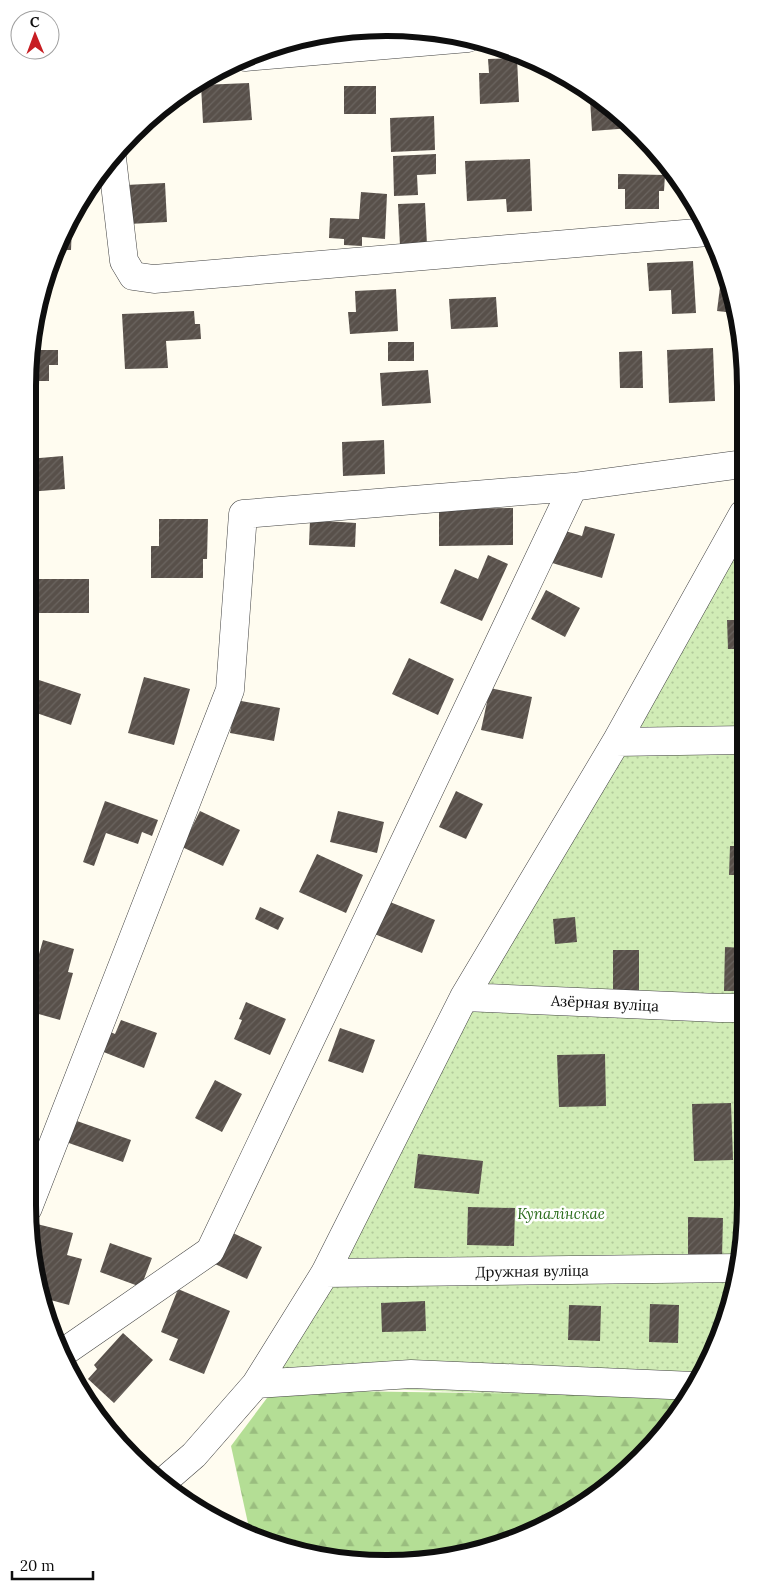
<svg xmlns="http://www.w3.org/2000/svg" width="773" height="1591" font-family="Lora,serif">
<defs>
<pattern id="green-dots" width="8" height="8" patternUnits="userSpaceOnUse" patternTransform="scale(1.25)"><rect width="8" height="8" fill="#d1ecb6"/><path d="M2 2h.1M6 6h.1" fill="none" stroke="#b2c99b" stroke-width="1.8" stroke-linecap="round"/></pattern>
<pattern id="forest-firs" width="22" height="20" patternUnits="userSpaceOnUse" patternTransform="scale(1.25)"><rect width="22" height="20" fill="#b4de95"/><path d="M5 1l3.5 6h-7zM16 11l3.5 6h-7z" fill="#9abd7f"/></pattern>
<pattern id="building-hatch" width="6" height="6" patternUnits="userSpaceOnUse" patternTransform="scale(1.25)"><rect width="6" height="6" fill="#58504a"/><path d="M-1 1l2-2M0 6l6-6M5 7l2-2" fill="none" stroke="#6b6560"/></pattern>
</defs>
<rect width="100%" height="100%" fill="#fffcf0"/>
<path fill="url(#green-dots)" d="M743 514 745 1205 739 1275 718 1342 687 1401 256 1384Z"/>
<path fill="url(#forest-firs)" d="M273 1390 689 1396 685 1404 641 1458 546 1526 434 1560 316 1557 251 1537 231 1446Z"/>
<path fill="url(#building-hatch)" d="M517 58 519 102 480 104 479 73H489L488 59Z
M249 83 252 120 203 123 201 85Z
M344 86H376V114H344Z
M599 98 605 102 631 128 592 131 590 99Z
M434 116 435 150 391 152 390 118Z
M436 154V174L417 175 418 195 394 196 393 156Z
M530 159 532 211 507 212 506 199 467 201 465 161Z
M618 174 665 175 664 191H659V209H625V189H618Z
M165 183 167 222 129 224 126 185Z
M361 192 387 194 385 239 362 237V246L344 245V239L329 238 330 218 359 219Z
M425 203 427 245 400 246 398 204Z
M67 226H72L71 250H55Z
M693 261 696 313 672 314 671 290 649 291 647 263Z
M721 279H726L735 313 717 311Z
M396 289 398 331 350 334 348 312H356L355 291Z
M496 297 498 327 451 329 449 299Z
M194 311 195 324H200L201 339 166 341 168 368 125 369 122 314Z
M388 342H414V361H388Z
M713 348 715 401 669 403 667 350Z
M31 350H58V365H49V381H28Z
M642 351 643 388H620L619 352Z
M428 370 431 403 382 406 380 373Z
M384 440 385 474 343 476 342 442Z
M63 456 65 489 28 492V459Z
M513 508V545L439 546V509Z
M159 519H208L207 559H203V578H151V546H159Z
M310 520 356 523 355 547 309 545Z
M585 526 615 534 602 578 549 562 559 529 582 536Z
M488 555 508 564 482 621 440 603 455 569 478 579Z
M39 579H89V613H39Z
M546 590 580 608 565 637 531 619Z
M727 620H743V649H728Z
M409 658 454 679 438 715 392 694Z
M144 677 190 689 174 745 128 733Z
M33 678 81 694 71 725 28 710V695Z
M490 688 532 697 523 739 481 730Z
M236 700 280 708 274 741 230 733Z
M456 791 483 804 466 839 439 827Z
M105 801 158 820 152 836 142 832 138 844 106 833 94 866 83 862Z
M200 811 240 830 223 866 182 847Z
M338 811 384 822 377 853 330 842Z
M730 846H744V875H729Z
M317 854 363 875 346 913 299 892Z
M385 900 435 920 422 953 372 933Z
M260 907 284 918 278 930 255 919Z
M575 917 577 942 555 944 553 919Z
M43 940 74 949 68 972 73 973 60 1020 28 1011V993Z
M725 947 745 948V991H724Z
M613 950H639V991H613Z
M246 1002 286 1019 270 1055 234 1039 242 1020 239 1019Z
M121 1020 157 1033 144 1068 96 1049 104 1029 115 1034Z
M28 1023 33 1025 28 1037Z
M340 1028 375 1040 363 1073 328 1061Z
M605 1054 606 1106 559 1107 557 1055Z
M215 1080 242 1094 222 1132 195 1118Z
M731 1103 733 1160 694 1161 692 1104Z
M74 1120 131 1140 123 1162 66 1142Z
M418 1154 483 1161 479 1194 414 1188Z
M468 1207 515 1208 514 1246 467 1245Z
M688 1217 723 1218 722 1257H688Z
M33 1223 73 1233 67 1255 82 1259 69 1305 43 1298 31 1228Z
M231 1232 262 1247 247 1279 215 1264Z
M110 1243 152 1258 141 1287 100 1272Z
M178 1289 230 1311 204 1374 169 1360 178 1339 161 1332Z
M425 1301 426 1331 382 1332 381 1303Z
M650 1304 679 1305 678 1343 649 1342Z
M569 1305 601 1306 600 1341 568 1340Z
M123 1333 153 1360 114 1403 88 1379 97 1369 94 1365Z"/>
<g fill="none" stroke-linecap="round" stroke-linejoin="round">
<defs>
<path id="minor" d="M245 57 468 38
M112 158 124 261 133 276 154 279 708 232
M616 742 744 740
M464 997 719 1008H745
M28 1208 230 690 243 514 573 487 743 464
M325 1273 739 1268
M64 1352 210 1251 573 487
M256 1384 411 1374 694 1386
M164 1481 194 1455 256 1384 325 1273 464 997 616 742 743 514"/>
</defs>
<use href="#minor" stroke="#414141" stroke-width="29"/>
<use href="#minor" stroke="#fff" stroke-width="28"/>
</g>
<g text-anchor="middle" dominant-baseline="central" stroke-width="5" stroke-linejoin="round" paint-order="stroke">
<g font-size="15" fill="#0e0e0e" stroke="#fff">
<text transform="translate(605 1003) rotate(3)">Азёрная вуліца</text>
<text transform="translate(532 1271) rotate(-1)">Дружная вуліца</text>
</g>
<g font-size="15" font-style="italic" fill="#296b1a" stroke="#fff">
<text x="561" y="1213">Купалінскае</text>
</g>
</g>
<path d="M0 0H773V1591H0ZM386 36H387A350 350 0 0 1 737 386V1205A350 350 0 0 1 387 1555H386A350 350 0 0 1 36 1205V386A350 350 0 0 1 386 36Z" fill="#fff" fill-rule="evenodd"/>
<path fill="none" stroke="#0e0e0e" stroke-width="6" d="M386 36H387A350 350 0 0 1 737 386V1205A350 350 0 0 1 387 1555H386A350 350 0 0 1 36 1205V386A350 350 0 0 1 386 36Z"/>
<g transform="translate(35 35) rotate(359)"><circle r="24" fill="#ffffff" stroke="#9f9f9f"/>
<path d="M0-4L9 19L0 12L-9 19Z" fill="#c71d22"/>
<text y="-8" font-size="14" font-weight="bold" text-anchor="middle" fill="#0e0e0e">С</text>
</g>
<path d="M12 1571v8h81v-8" fill="none" stroke="#0e0e0e" stroke-width="2.5"/>
<text x="20" y="1571" font-size="15" fill="#0e0e0e" stroke="#ffffff" stroke-width="4" paint-order="stroke">20 m</text>
</svg>
